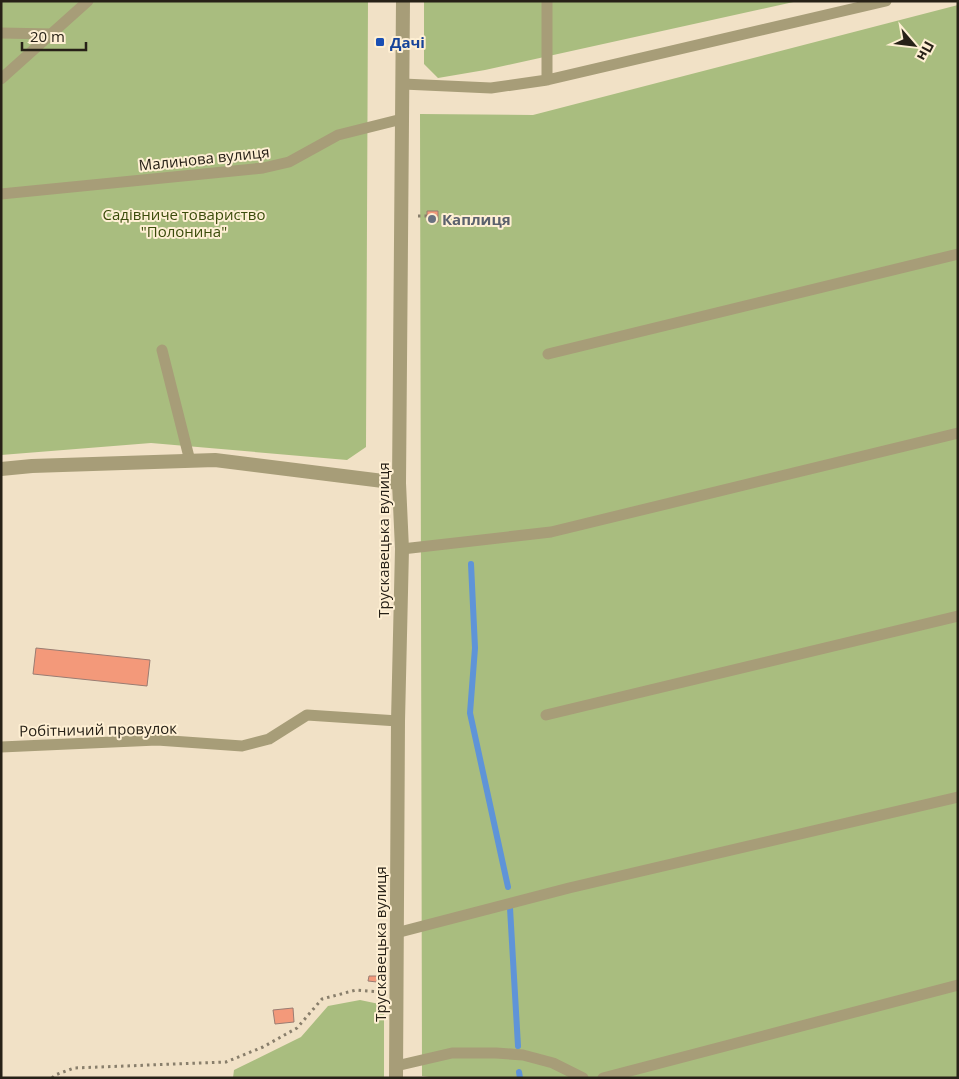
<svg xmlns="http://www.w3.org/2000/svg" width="959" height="1079" font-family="'Open Sans',sans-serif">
<rect width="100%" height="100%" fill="#f1e1c6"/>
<path fill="#a9bd7f" d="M1 1H368L366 447 347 460 151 443 1 455Z
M424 1H798L485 70 438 78 424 64Z
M958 5V1078H436L422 1076 420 114 533 115Z
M360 1000 384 1005V1078H233L234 1070 301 1037 328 1006Z"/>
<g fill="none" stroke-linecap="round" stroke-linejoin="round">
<path stroke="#5f94d8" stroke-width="6" d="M471 564 475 648 470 713 508 887
M510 908 518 1046
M519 1072 520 1078"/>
</g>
<path fill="#f3997a" stroke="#9a7c72" d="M427 211H438V222H427Z
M36 648 150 660 147 686 33 674Z
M369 976H377V982L368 981Z
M293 1008 294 1022 275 1024 273 1010Z"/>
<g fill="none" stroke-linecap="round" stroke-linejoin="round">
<path stroke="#887e6b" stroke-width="3" stroke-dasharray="2.5 4" stroke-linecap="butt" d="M418 216H427
M52 1078 55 1075 74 1068 226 1062 263 1047 297 1028 322 999 356 990 379 992"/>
<path stroke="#a79d78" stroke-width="11" d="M1 33 52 34
M1 79 88 1
M547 80V1
M403 84 491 88 547 80 886 1
M1 194 263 168 289 162 338 135 402 119
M162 350 190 461
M548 354 958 254
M402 549 551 532 958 433
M546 715 958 616
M1 747 157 740 242 746 269 739 307 715 398 721
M396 933 569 888 958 797
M396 1066 452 1053H496L523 1055 553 1063 583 1078
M603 1078 958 985"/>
<path stroke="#a79d78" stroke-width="14" d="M1 469 32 466 215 460 399 483"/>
<path stroke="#a79d78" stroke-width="14" d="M396 1078 398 721 402 549 399 483 403 1"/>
</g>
<rect fill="#1a4fb4" stroke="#feefd3" stroke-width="2" x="375" y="37" width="10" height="10" rx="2.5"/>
<circle fill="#6b7280" stroke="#feefd3" stroke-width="2" cx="432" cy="219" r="5"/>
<g text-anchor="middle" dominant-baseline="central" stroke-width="4" stroke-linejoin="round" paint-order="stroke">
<g font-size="15" font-weight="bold" fill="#164399" stroke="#feefd3" text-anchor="start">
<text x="390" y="42">Дачі</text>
</g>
<g font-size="15" fill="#272117" stroke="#feefd3">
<text transform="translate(204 158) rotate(-6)">Малинова вулиця</text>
<text transform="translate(383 540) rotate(-90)">Трускавецька вулиця</text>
<text transform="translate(98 729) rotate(-1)">Робітничий провулок</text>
<text transform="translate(380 944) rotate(-90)">Трускавецька вулиця</text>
</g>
<g font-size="15" fill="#3b4c0b" stroke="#feefd3">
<text x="184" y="214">Садівниче товариство<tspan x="184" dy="17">"Полонина"</tspan></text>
</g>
<g font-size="15" font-weight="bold" fill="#5b616d" stroke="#feefd3" text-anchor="start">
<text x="442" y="219">Каплиця</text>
</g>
</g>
<rect width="959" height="1079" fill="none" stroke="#272117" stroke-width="5"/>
<g transform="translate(914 45) rotate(118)" stroke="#feefd3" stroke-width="4" paint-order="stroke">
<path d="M0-4L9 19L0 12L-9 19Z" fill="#272117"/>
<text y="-8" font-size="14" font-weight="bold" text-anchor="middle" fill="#272117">Пн</text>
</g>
<path d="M22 42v8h64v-8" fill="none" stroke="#272117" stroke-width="2.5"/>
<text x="30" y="42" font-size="15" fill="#272117" stroke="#feefd3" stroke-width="4" paint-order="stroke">20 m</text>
</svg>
